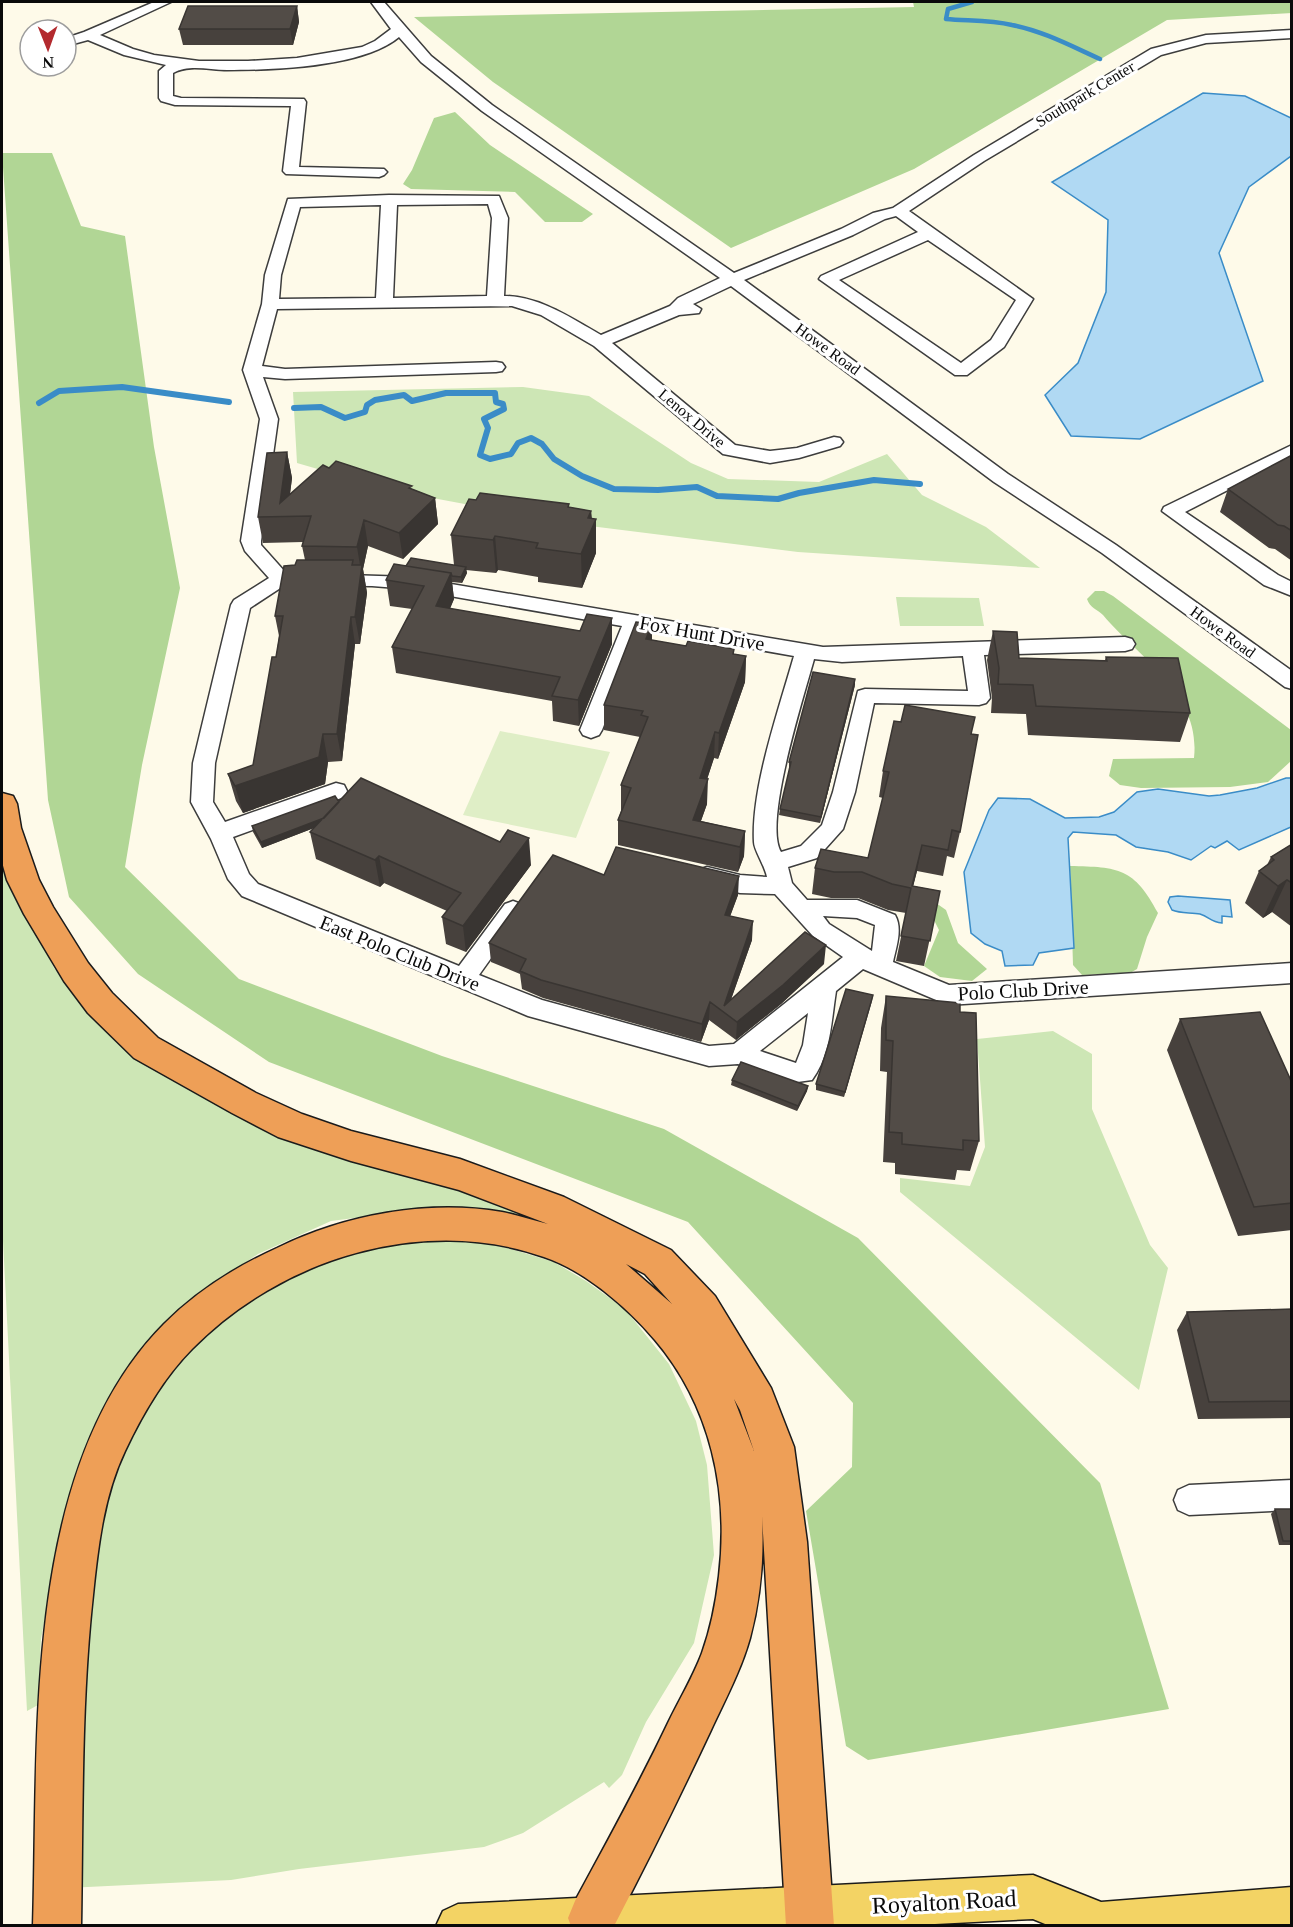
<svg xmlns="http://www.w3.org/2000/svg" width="1293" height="1927" font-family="'Times New Roman',serif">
<rect width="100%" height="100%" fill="#fefae9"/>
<path fill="#cde6b5" d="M523 387 589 396 691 463 728 479 819 482 887 454 922 495 986 527 1040 568 798 552 566 523 390 490 297 463 293 392Z
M896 597 979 598 984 626H900Z
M2 858 8 876 54 968 135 1053 500 1199 549 1224 475 1209 439 1207 331 1221 258 1254 221 1279 167 1325 124 1375 93 1437 62 1524 41 1639 38 1705 27 1711 2 1221Z
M1053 1031 1092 1054V1109L1150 1245 1168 1268 1139 1390 900 1192V1178L970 1186 985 1147 977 1039Z
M431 1239H466L511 1249 554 1262 586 1281 625 1309 669 1364 696 1421 707 1465 714 1555 694 1643 646 1722 622 1775 609 1788 604 1782 523 1833 484 1847 299 1869 231 1880 67 1888 90 1547 140 1412 180 1356 267 1281 365 1247Z"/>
<path fill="#b1d695" d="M913 2H1291L1292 13 1167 20 914 169 731 248 493 82 414 17 914 7Z
M455 112 490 145 593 214 582 222H545L515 192 411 189 403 184 412 170 434 118Z
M2 153H52L81 226 125 236 154 447 180 588 142 765 125 867 239 979 442 1056 664 1129 858 1238 1100 1483 1169 1709 868 1760 846 1746 806 1511 852 1467 853 1403 688 1222 269 1062 138 974 69 897 48 800Z
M1095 591H1104L1113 596 1291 730V761L1268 782 1230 787 1141 788 1120 785 1109 776 1113 759 1194 758C1201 693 1140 659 1103 615 1097 609 1090 608 1087 599Z
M1070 866C1119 867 1134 868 1158 913L1147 937 1137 969 1130 973 1082 975 1073 965Z
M936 903 946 910 958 943 987 969 972 981 940 977 924 966 939 930 934 920Z"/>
<path fill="#dfeec6" d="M500 731 610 752 576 838 463 815Z"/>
<path fill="#b0d9f3" stroke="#3a8cc7" stroke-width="1.5" d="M1203 93 1245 96 1291 118V156L1249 187 1219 253 1263 381 1140 439 1071 436 1045 395 1078 363 1106 292 1108 220 1052 182Z
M1286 778H1291V827L1239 850 1227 841 1215 848 1211 846 1191 860 1168 852 1136 847 1116 835 1073 832 1068 838 1074 948 1039 953 1033 965 1005 966 1002 951 985 944 971 933 964 872 989 810 998 798 1030 799 1065 818 1099 817 1114 812 1137 792 1158 789 1209 796 1220 795 1257 788Z
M1178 896 1230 900 1232 917 1222 916V923C1210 922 1210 917 1200 914 1191 912 1181 914 1172 910L1168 902 1170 897Z"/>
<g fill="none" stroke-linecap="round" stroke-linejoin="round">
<path stroke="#3a8cc7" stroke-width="4.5" d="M972 2 948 9 946 19C968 21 990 20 1012 25 1043 31 1071 46 1100 59"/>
<path stroke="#3a8cc7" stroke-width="6" d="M39 403 59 391 122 387 229 402
M294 408 321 407 345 418 365 412 367 405 375 400 404 395 412 401 446 393H495L496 402 503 404 504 409 484 419 488 428 480 455 490 459 511 454 518 443 531 438 542 444 554 459 582 476 614 489 658 490 697 487 717 496 778 499 799 493 874 480 920 484"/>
<defs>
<path id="minor" d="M154 2H171L100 35 133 49 154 55 199 61H248L297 58 362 47 375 41 391 29 371 2H384L431 56 492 105 734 273 841 229 873 213 893 208 974 155 1151 49 1206 35 1292 30V38L1206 43 1161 55 984 161 909 211 1033 299 1004 347 967 375H955L819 279 821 276 918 232 896 216 885 219 853 235 744 280 1008 474 1116 545 1292 671V689L1285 687 1102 553 994 482 731 286 693 304 701 309 699 313 679 315 612 343 735 445 770 451 797 448 834 437 840 438 843 442 840 446 799 458 770 463 723 454 594 346 541 315 512 306 277 309 262 366 285 369 496 362 502 363 505 367 502 371 496 372 285 379 263 377 278 419 261 541V545L286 573 410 577 823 647 1125 637 1132 639 1135 644 1132 649 1125 651 984 655 990 698 986 703 979 705 874 703 855 792 843 829 817 858 788 867 792 883 807 900H857L895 915C903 929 896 947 893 962L949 985 1292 963V983L948 1005 863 969 836 991C831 1022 831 1054 812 1080L790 1083 738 1064 709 1066 528 1016 242 896 228 879 211 839 191 802 193 763 231 605 234 600 269 578 245 551 241 541 260 419 243 370 262 304 265 275 288 199 389 195 499 196 508 218 504 296C539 296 571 318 601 335L670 306 678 298 720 278 482 111 421 62 399 37C363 67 274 70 227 70 209 70 189 64 173 73V96L181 98 304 99 306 102 299 167 384 169 387 172 384 175 379 177 286 174 283 171 291 106 175 105 161 101 159 98V71L166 65 124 55 88 40 66 46V38L84 32ZM488 204 492 218 487 296 393 298 397 205ZM381 205 376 298 279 299 281 275 300 207ZM928 240 1016 300 991 340 961 363 839 280ZM285 585 372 586 410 589 622 626 580 730 583 735 591 738 599 735 602 730 641 629 794 656C779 709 751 788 754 842 754 850 765 866 767 877L740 875 707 867 699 870 695 876 699 882 740 893 775 894 813 936 843 957 734 1044 709 1046 542 1000 479 975 521 916 525 910 521 904 513 901 505 904 459 966 258 884 249 874 233 837 344 797 347 791 344 785 336 783 225 822 213 802 215 763 250 608ZM963 656 968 691 865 689 858 691 833 792 822 825 801 846 781 852C763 823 804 696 814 659L842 662ZM823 916 857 918 875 925 872 951 829 924ZM808 1013 803 1045 796 1063 760 1051Z
M1292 445V457L1185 512 1278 575 1292 582V596L1264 585 1162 511 1164 507Z
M1292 1480V1510L1189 1515 1178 1510 1174 1500 1178 1490 1189 1485Z"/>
<path id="major" d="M1033 1875 1101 1902 1292 1887V1926H1050L1033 1919 896 1926H436L443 1911 458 1904Z"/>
<path id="highway" d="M2 793 13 796 17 804 21 828 39 880 53 907 88 963 112 993 158 1038 256 1093 302 1114 351 1131 460 1159 564 1197 671 1250 715 1296 771 1388 794 1447 807 1542 834 1926H786L762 1516C764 1557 761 1597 750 1638 741 1670 725 1700 711 1730 680 1796 648 1861 614 1926H571L568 1918 575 1901C607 1842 639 1784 668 1723 679 1700 693 1677 702 1653 711 1628 716 1602 719 1576 729 1491 711 1406 655 1340 628 1308 584 1270 544 1257 423 1214 280 1259 192 1349 164 1377 142 1415 125 1451 104 1495 98 1546 93 1595 81 1704 83 1815 81 1926H33C39 1737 21 1468 164 1324 197 1291 235 1267 277 1248 344 1215 428 1199 502 1212 517 1215 532 1220 548 1224L459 1190 351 1161 278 1137 232 1113 134 1058 88 1013 64 981 24 914 7 880 2 862ZM626 1264 645 1274 672 1304ZM734 1399 740 1410 754 1451Z"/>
</defs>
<use href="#minor" stroke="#3d3d3d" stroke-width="3"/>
<use href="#major" stroke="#1b1b1b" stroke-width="3"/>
<use href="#highway" stroke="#1b1b1b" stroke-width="3"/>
<use href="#minor" fill="#fff" fill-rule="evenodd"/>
<use href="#major" fill="#f3d364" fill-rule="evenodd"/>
<use href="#highway" fill="#ee9f57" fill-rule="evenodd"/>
</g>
<path fill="#47413d" d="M297 6 299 22 293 45H183L179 29Z
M287 452 292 478 290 494 329 468 412 489 435 498 438 524 403 559 368 546 363 569 367 593 360 644H355L342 761 328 762 325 784 243 813 236 801 228 774 253 765 276 657 279 636 275 616 295 565 305 560 302 546 303 542 263 543 258 517Z
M1292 455V561L1275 549 1269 548 1220 512 1228 489Z
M476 500 569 504V507L591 511 596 553 582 588 538 582V577L498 570 496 573 466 570 467 573 462 583 452 582 454 599 450 609 580 631 612 618V644L579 726 553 721 552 701 396 673 392 647 412 609 390 606 386 580 406 566 454 565 451 535Z
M993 631 1019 658 1105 660 1106 657 1190 713 1180 742 1028 735 1026 714 991 713 992 698 987 660Z
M652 640 686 646 734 649V654L746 656 745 682 718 759 714 758 707 779V804L701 821 745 831 744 856 738 872 618 845V820L621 811V785L640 737 604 730V705Z
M855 685 820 823 779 815 780 809 790 768H789V762Z
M971 734 960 832 954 858 947 856 943 876 917 871 913 886 940 891 924 966 896 961 906 913 888 910 858 898H831L812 894 815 868 868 858 883 798 879 797 883 771Z
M339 802 531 865 466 952 446 944 442 917 447 911 384 883 380 887 316 859 310 832 314 828 262 848 253 832 252 826Z
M1292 844V927L1272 912 1263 918 1245 903 1259 871 1267 865 1271 857Z
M604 875 738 895 730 916 752 940 731 999 824 964 781 1004 736 1040 709 1020 701 1042 543 998 522 989 520 974 491 962 489 943Z
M873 995 844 1097 816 1090V1084Z
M886 996 960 1012 979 1141 970 1171 957 1170 955 1180 895 1174V1163L883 1162 887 1072 880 1071 881 1028Z
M1180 1019 1292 1083V1230L1238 1236 1167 1050Z
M732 1080 808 1086 807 1091 797 1111 731 1085Z
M1292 1309V1418L1198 1419 1177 1330 1187 1312Z
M1275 1509H1292V1545H1279L1271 1514Z"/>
<path fill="#393532" d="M297 6 299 22 293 45 290 29Z
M287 452 292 478 287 517 280 503Z
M435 498 438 524 403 559 399 533Z
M591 511 592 528 596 519V553L582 588 581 554 588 518Z
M364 520 368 546 363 569 367 593 360 644 355 617 361 571 357 547Z
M495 536 498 570 496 573 493 540Z
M466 567 467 573 462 583 461 577Z
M451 573 454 599 439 632 436 606Z
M351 617 355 644 342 761 337 734Z
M612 618V644L579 726 578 700Z
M652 624V650L646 639Z
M746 656 745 682 718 759 719 733Z
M855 679V685L820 823 821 817Z
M715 732 714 758 702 795 708 779 707 804 695 837 693 820 700 778Z
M323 734 328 762 325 784 243 813 235 786Z
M344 810 345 816 262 848 261 842Z
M745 831 744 856 738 872 740 847Z
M529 838 531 865 466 952 463 926Z
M922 845 917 871 907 911 912 886Z
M379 856 384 883 380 887 375 860Z
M739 876 738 895 724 933 725 915Z
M1287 880 1272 912 1263 918 1278 886Z
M753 921 752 940 726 1014 724 1006Z
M826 945 824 964 781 1004 736 1040 737 1022Z
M873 995 872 1001 844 1097 845 1092Z
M710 1002 709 1020 701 1042 702 1024Z
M808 1086 807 1091 797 1111 798 1106Z"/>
<path fill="#524c47" stroke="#393532" stroke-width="1.5" d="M188 6H297L290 29H179Z
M287 452 280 503 323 465 329 468 336 461 412 486 409 488 435 498 399 533 364 520 357 547 302 546 311 516 258 517 267 453Z
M1292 455V531L1284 526 1278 525 1228 489Z
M480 493 569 504 568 507 591 511 588 518 596 519 581 554 536 548 538 543 495 536 493 540 451 535 469 499 476 500Z
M411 558 466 567 461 577 452 576 451 573 406 566Z
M297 560H353L352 565H362L355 617H351L337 734H323L319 757 235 786 228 774 253 765 272 657H276L283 616H275L284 566 295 565Z
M394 564 451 573 436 606 580 631 587 614 612 618 578 700 552 696 560 677 392 647 424 586 386 580Z
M636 622 652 624 646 639 686 646 688 641 734 649 733 654 746 656 719 733 715 732 700 778 708 779 693 820 745 831 740 847 618 820 631 788 621 785 648 717 641 715 643 711 604 705Z
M993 631 1017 632 1019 658 1107 661 1106 657 1178 658 1190 713 1036 706 1033 685 998 684 999 668Z
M813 672 855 679 821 817 780 809 791 762H789Z
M905 705 975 717 971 734 978 735 960 832 952 830 948 850 922 845 912 886 940 891 930 941 901 936 911 888 892 884 862 872H834L815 868 821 849 868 858 889 772 883 771 894 721 901 722Z
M361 778 500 842 508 830 529 838 463 926 442 917 461 893 379 856 375 860 310 832Z
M335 796 339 802 324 818 261 842 252 826Z
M1292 844V883L1287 880 1278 886 1259 871 1274 860 1271 857Z
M616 847 739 876 725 915 753 921 724 1006 805 932 826 945 783 985 737 1022 710 1002 702 1024 541 980 520 971 526 959 489 943 553 855 604 875Z
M846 989 873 995 845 1092 816 1084Z
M886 996 960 1003V1012L976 1013 979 1141 963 1140V1150L902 1144V1133L889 1132 893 1041 886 1040Z
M1260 1012 1292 1083V1203L1254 1207 1180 1019Z
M741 1062 808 1086 798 1106 732 1080Z
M1292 1309V1401L1209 1402 1187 1312Z
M1275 1509H1292V1541H1283Z"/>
<g text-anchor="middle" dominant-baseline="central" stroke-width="6" stroke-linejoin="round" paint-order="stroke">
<g font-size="16" fill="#0a0a0a" stroke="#fff">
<text transform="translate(1085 94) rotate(-31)">Southpark Center</text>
<text transform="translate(828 349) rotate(36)">Howe Road</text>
<text transform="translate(692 418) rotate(40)">Lenox Drive</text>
<text transform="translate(1223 632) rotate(36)">Howe Road</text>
</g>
<g font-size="20" fill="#0a0a0a" stroke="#fff">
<text transform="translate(702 633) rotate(10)">Fox Hunt Drive</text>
<text transform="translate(400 953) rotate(22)">East Polo Club Drive</text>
<text transform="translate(1023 990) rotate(-3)">Polo Club Drive</text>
</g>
<g font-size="24" fill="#0a0a0a" stroke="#fff">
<text transform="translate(944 1902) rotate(-3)">Royalton Road</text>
</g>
</g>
<rect width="1293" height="1927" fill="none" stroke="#0a0a0a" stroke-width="6"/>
<g transform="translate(48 48) rotate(179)"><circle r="28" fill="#ffffff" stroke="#9d9d9d" stroke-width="1.5"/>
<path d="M0-4.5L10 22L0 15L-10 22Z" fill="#b32a2e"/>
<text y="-9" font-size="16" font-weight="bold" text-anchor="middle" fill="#0a0a0a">N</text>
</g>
</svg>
